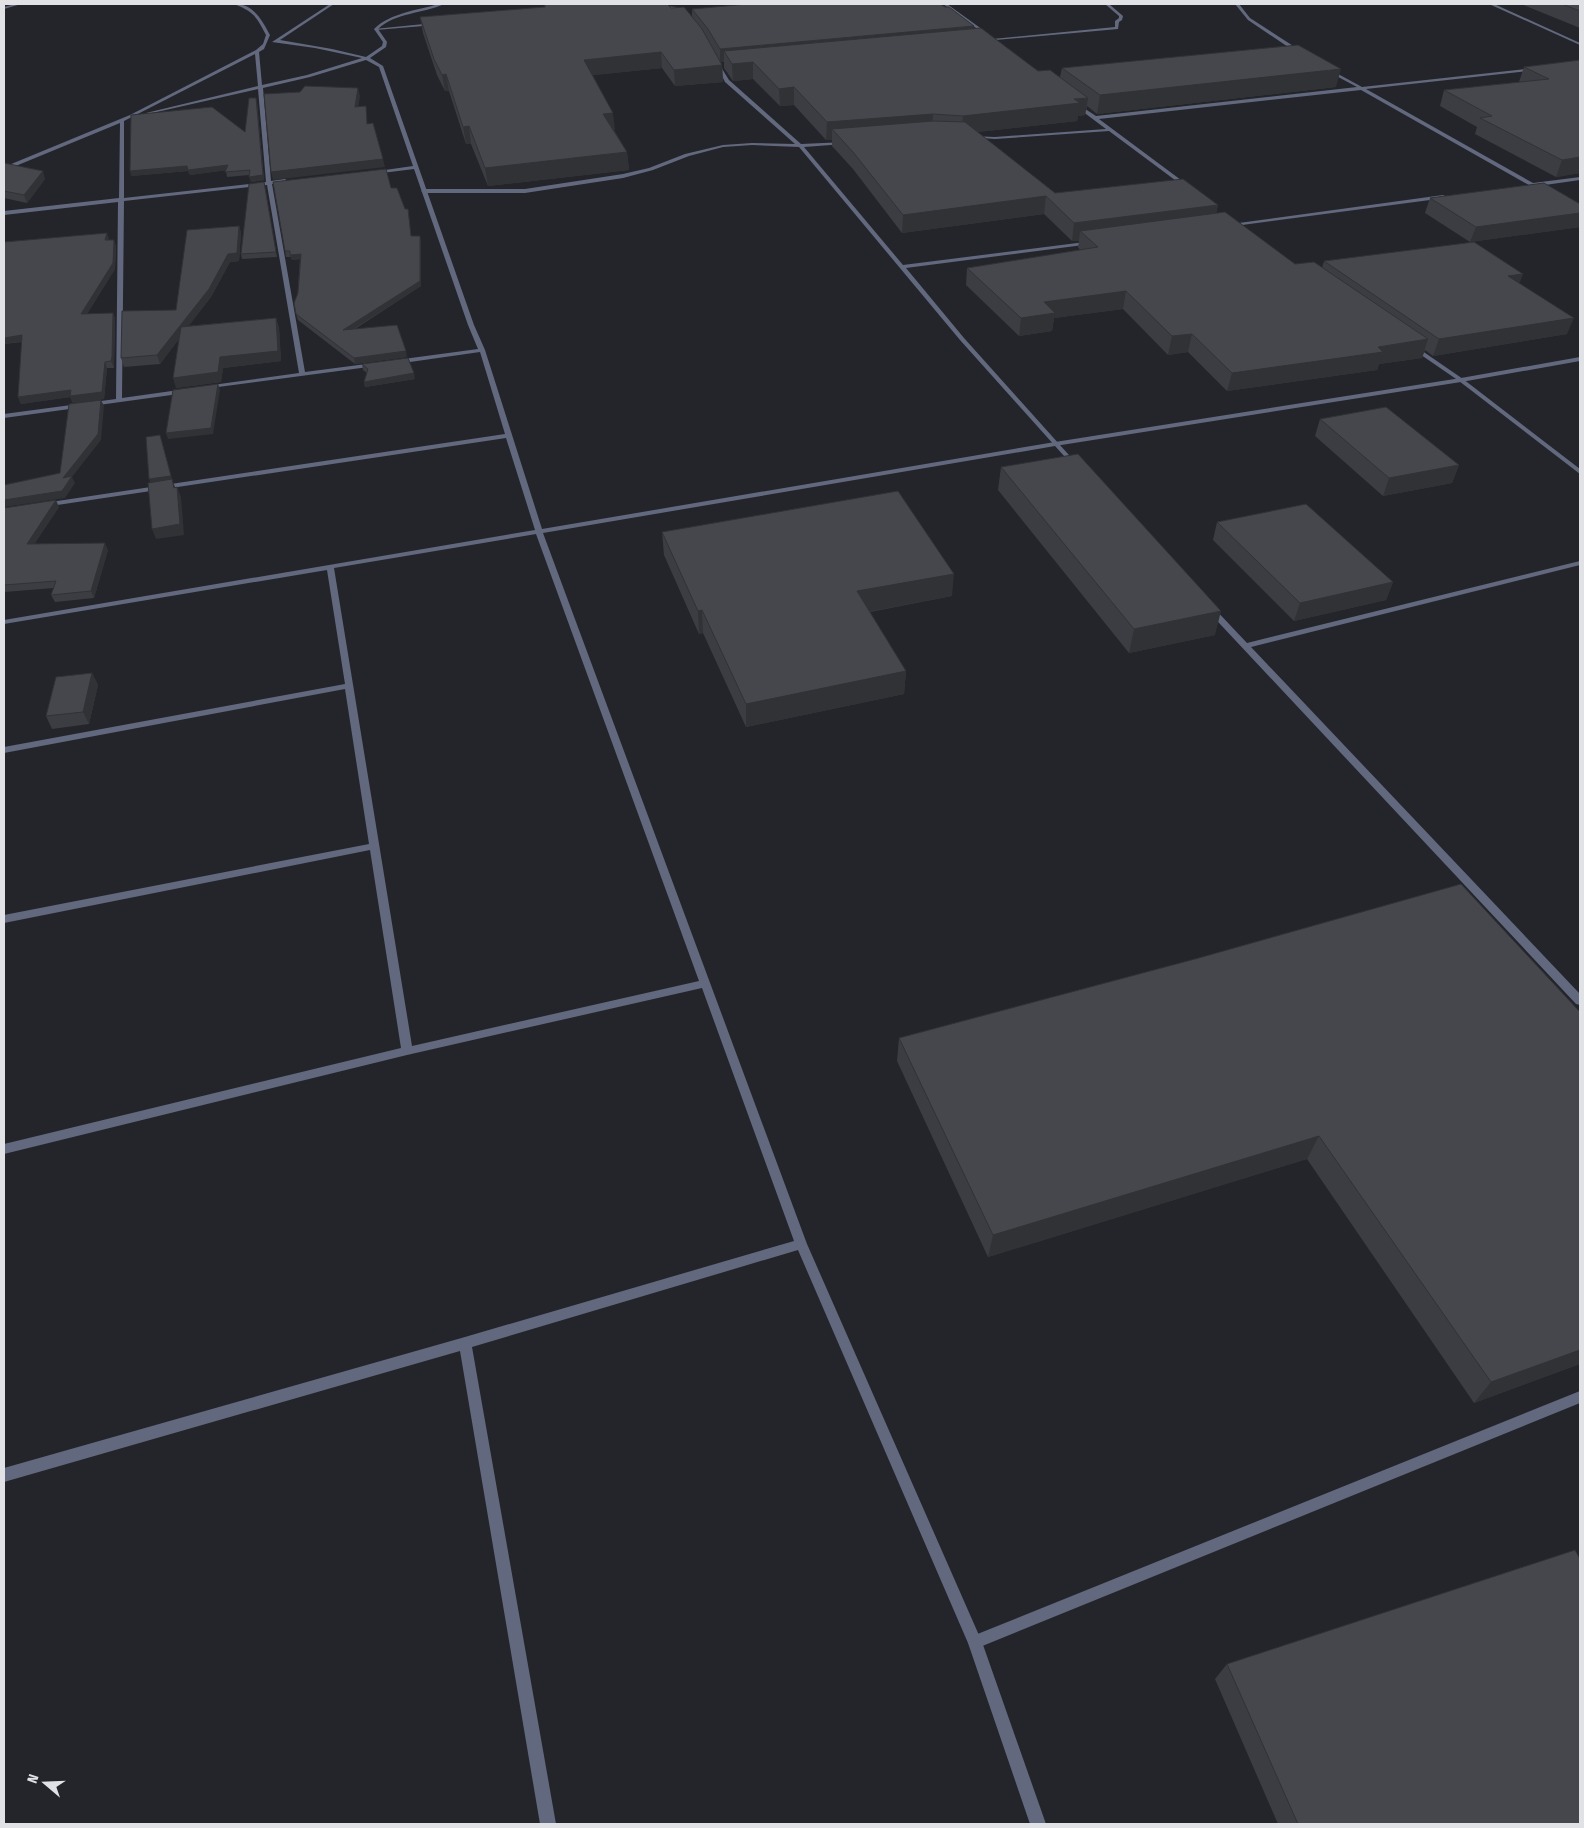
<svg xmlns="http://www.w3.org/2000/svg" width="1584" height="1828" font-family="'Fira Sans Condensed',sans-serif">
<rect width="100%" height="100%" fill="#24252a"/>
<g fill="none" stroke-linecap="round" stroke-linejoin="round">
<path fill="#62687e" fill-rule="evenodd" d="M943 4H947L990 35 987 36Z
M1105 4H1109L1123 16 1122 20 1119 22 1118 29 984 41 982 40 1115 27V21L1119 18V16Z
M1235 4H1239L1250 18 1301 51V53H1297L1248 20Z
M1489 4H1494L1580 43V45Z
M658 6 678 7 688 18 685 19 676 9 657 8Z
M434 23 435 25 376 30 374 29Z
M716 59 729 80 801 144 846 142 844 144 804 147 903 265 1093 241 1094 242 1091 244 906 268 964 338 1077 464V466H1073L960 340 799 147 752 145 723 147 689 156 653 170 623 178 525 193H424L421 191 424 189H525L623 174 649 168 685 154 723 145 752 143 795 144 725 82 714 60Z
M1535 68 1537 70 1366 89 1533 183 1580 177V180L1538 186V188H1534L1361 90 1099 119 1189 186 1187 189 1109 131 995 139 969 137 971 136 995 137 1106 129 1074 105 1076 103 1096 116 1357 87 1327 71 1329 69 1362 87Z
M1443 195 1445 196V198L1227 227 1224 225Z
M1411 346H1415L1463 379 1580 469V474L1459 381 1411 348Z
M1580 561V565L1251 647 1580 994V1005L1576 1004 1206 609 1207 607H1213L1247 643Z
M1580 1391V1403L975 1649 970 1647 968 1642 970 1637Z"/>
<path fill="#62687e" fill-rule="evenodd" d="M15 4H21L4 9V7Z
M234 4C253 3 262 20 270 35L264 49 259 52 262 85 307 75 362 58 315 48 272 42 330 4H334L280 40 332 49 366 57 382 46 383 42 374 29C390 13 418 10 439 4H444C423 14 396 12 378 29L387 42 386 47 370 58 383 66 474 325 485 350 542 529 1055 442 1461 378 1580 357V361L1461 382 1055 446 543 533 807 1244 982 1642 1046 1824H1030L968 1643 798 1250 472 1347 556 1824H540L460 1351 4 1482V1468L465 1337 794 1241 702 988 407 1055 4 1154V1144L401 1048 370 850 4 923V915L369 844 345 689 4 753V747L345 684 327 570 4 624V620L535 530 506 438 44 507 40 505 44 503 505 434 480 352 396 364 393 362 396 360 478 349 468 325 414 169 374 174 371 172 413 166 379 67 366 60 310 77 263 88 271 181 285 179 288 181 272 184 305 372 374 363 377 365 376 366 203 389 202 388 205 386 299 373 267 185 124 201 122 398 186 389 189 391 186 393 4 418V414L116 399 118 202 4 215V211L119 198 120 123 6 170H4V167L130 115 256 50 263 44 266 35C256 16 254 12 234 4ZM255 54 258 86 146 113 148 114 258 89 266 182 124 198V121ZM536 534 699 981 412 1046 334 568Z"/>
</g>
<path fill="#3c3d42" d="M544 4 671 8 692 18V9L974 26 973 28 1038 71 1060 77 1062 68 1336 87 1097 114 1087 106 1085 115 1078 116 1077 121 977 132 1055 193 1218 205 1216 213 1295 264 1322 268 1324 261 1519 283 1567 334 1433 356 1425 350 1422 358 1379 364 1377 370 1227 391 1188 352 1168 355 1123 309 1054 318 1052 331 1019 336 966 285 967 268 1080 250 1078 247 1079 241H1072L1044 214 902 233 853 169 832 146V140H826L794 105 780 106 753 79 733 81 724 68V62H720L722 65 723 82 675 86 662 68 593 75 615 130H614L627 152 629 170 488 186 471 144H466L449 91H445L437 75 423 33 420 17 545 7Z
M1521 4H1580V28Z
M1580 60V173L1556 177 1475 134 1477 127 1440 106 1444 90 1519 82 1524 67Z
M257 102 264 180 251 182 249 175 227 177 226 170 190 175 188 171 131 176 245 132Z
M4 163 45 179 27 203 4 198Z
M264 182 277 257 242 259 241 254Z
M1430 198 1580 204V227L1470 242 1425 213Z
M239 226 241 233 239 261 230 262 211 297 188 326 276 318 279 328 281 361 223 368 221 382 176 388 179 339 160 364 124 367 121 358 176 310Z
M412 236 421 241V286L355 329 407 357 355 364 298 320 296 314 300 259 292 260 291 257H286L285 251Z
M109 239V240L116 246 115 269 87 314 113 313 115 319 114 364V368H107L104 399 73 403 70 397 21 404 18 397 22 342 4 344V242Z
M362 364 415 379 365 387 364 382 367 373 363 370Z
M1320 419 1459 465 1452 483 1383 496 1315 436Z
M1001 467 1215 635 1129 653 998 490Z
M59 507 34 544 108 550 94 598 55 602 51 595 54 588 4 592V508Z
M1217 522 1393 582 1386 600 1294 621 1213 540Z
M662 532 952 596 870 612 906 671 904 694 746 727 703 633 699 634 664 555Z
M92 673 98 685 89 724 52 729 46 716Z
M1195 959 1580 1364 1474 1403 1307 1159 988 1257 897 1061 899 1038Z
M1227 1664 1580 1824H1278L1215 1679Z"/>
<path fill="#313236" d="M974 26 973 39 724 51V62H720V49Z
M661 52 662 68 586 76 584 60Z
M753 62V79L733 81 732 64Z
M722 65 723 82 675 86 674 70Z
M1341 69 1336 87 1097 114 1100 95Z
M446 74 449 91H445L442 75Z
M794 87V105L780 106 779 89Z
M358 88 360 96 357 115 355 107Z
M256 98 257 102 264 180 251 182 249 177Z
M1088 98 1085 115 1078 116 1077 121 961 134 963 116Z
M613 113 615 130 605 131 603 114Z
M933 114 932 132 832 129V140H826L827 122Z
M469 126 471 144H466L463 127Z
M627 152 629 170 488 186 485 168Z
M1580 157V173L1556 177 1562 160Z
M383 159 385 167 273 180 271 172Z
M228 165 229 170 190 175 188 171 131 176 130 171 187 166Z
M43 171 45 179 27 203 24 195Z
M1046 196 1044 214 902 233 903 215Z
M1218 205 1214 223 1080 231 1079 241H1072L1074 223Z
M1580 213V227L1470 242 1476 227Z
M239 226 241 233 239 261 230 262 211 297 160 364 157 355Z
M107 233 109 239 107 246 105 240Z
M420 236 421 241V286L344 335 343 330Z
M114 240 116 246 115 269 83 320 81 314Z
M301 254 302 259 292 260 290 255Z
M1523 274 1517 290 1508 276Z
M1126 291 1123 309 1054 318 1052 331 1019 336 1021 318 1044 302Z
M113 313 115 319 114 368 111 361Z
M276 318 279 328 281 361 223 368 221 382 176 388 173 378 220 357Z
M1574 318 1567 334 1433 356 1439 339Z
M1192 334 1188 352 1168 355 1172 336Z
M22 335 25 341 4 344V338Z
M1428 339 1422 358 1379 364 1377 370 1227 391 1232 373Z
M406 351 407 357 355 364 354 358Z
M105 362 107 368 104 399 73 403 70 397 21 404 18 397Z
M414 373 415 379 365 387 364 382Z
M218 384 220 390 213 434 168 439 166 433Z
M101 400 104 406 101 440 72 477 75 483 65 498 4 507V500L63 478Z
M160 435 173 482 176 489 151 485 149 479Z
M1459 465 1452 483 1383 496 1389 478Z
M177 487 181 497 184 535 156 539 152 529Z
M56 500 59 507 30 551 27 544Z
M105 543 108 550 94 598 91 591Z
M954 574 952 596 856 614 857 591Z
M1393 582 1386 600 1294 621 1300 603Z
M702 610 703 633 699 634 698 611Z
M1221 611 1215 635 1129 653 1134 629Z
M906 671 904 694 746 727V704Z
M92 673 98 685 89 724 83 712Z
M1319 1136 1307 1159 988 1257 993 1235Z
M1580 1350V1364L1474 1403 1491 1382Z"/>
<path fill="#46474d" stroke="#313236" d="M545 4H667L671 8 684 7 702 29 722 65 674 70 661 52 584 60 613 113 603 114 627 152 485 168 469 126 463 127 446 74 442 75 434 59 420 17 545 7Z
M748 4H940L945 7H949L974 26 720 49 708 29 692 9Z
M1562 4H1580V11Z
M981 28 1038 71 1050 70 1088 98 1074 99 1080 103 963 116 933 114 827 122 794 87 779 89 753 62 732 64 724 51Z
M1298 45 1341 69 1100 95 1062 68Z
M1580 60V157L1562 160 1480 118 1492 116 1444 90 1549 79 1524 67Z
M305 86 358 88 355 107 366 106 367 124 373 123 383 159 271 172 264 94 300 92Z
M249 98H256L263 175 249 177 250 170 225 172 228 165 188 170 187 166 130 171 131 115 212 107 245 132Z
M933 121 965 122 1055 193 1183 179 1218 205 1074 223 1046 196 903 215 853 152 832 129Z
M4 163 43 171 24 195 4 191Z
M386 169 391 188H397L405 209H408L411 236H420V281L343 330 397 325 406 351 354 358 296 314 294 303 298 293 301 254 290 255V251H285L273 182Z
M264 182 276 252 241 254 249 184Z
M1544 183 1580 204V213L1476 227 1430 198Z
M1225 212 1295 264 1314 262 1428 339 1378 347 1383 352 1232 373 1192 334 1172 336 1126 291 1044 302 1055 313 1021 318 967 268 1098 247 1080 231Z
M239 226 237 253 228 254 209 289 157 355 121 358 122 311 176 310 187 230Z
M107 233 105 240H114L113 263 81 314 113 313 112 357 111 361 105 362 102 392 70 396 71 390 18 397 22 335 4 338V242Z
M1474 242 1523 274 1508 276 1574 318 1439 339 1324 261Z
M276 318 278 351 220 357 218 372 173 378 181 327Z
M408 358 414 373 364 382 368 369 362 364Z
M218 384 211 428 166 433 173 390Z
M101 400 98 434 63 478 72 476 62 491 4 500V485L60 473 69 404Z
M1386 407 1459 465 1389 478 1320 419Z
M160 435 171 476 149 479 146 437Z
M1078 454 1221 611 1134 629 1001 467Z
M172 479 174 488 177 487 180 524 152 529 148 483Z
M898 491 954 574 857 591 906 671 746 704 702 610 698 611 662 532Z
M56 500 27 544 105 543 91 591 51 595 56 581 4 585V508Z
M1306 504 1393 582 1300 603 1217 522Z
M92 673 83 712 46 716 56 677Z
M1461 884 1580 1012V1350L1491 1382 1319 1136 993 1235 899 1038 1195 959Z
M1575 1550 1580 1559V1824H1298L1227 1664Z"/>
<rect width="1584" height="1828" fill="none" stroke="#e1e2e5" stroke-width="10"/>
<g transform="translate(45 1783) rotate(289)" stroke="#24252a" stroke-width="4" paint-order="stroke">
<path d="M0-4L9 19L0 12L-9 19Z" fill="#e1e2e5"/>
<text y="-8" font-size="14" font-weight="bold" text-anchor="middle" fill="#e1e2e5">N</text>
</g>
</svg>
